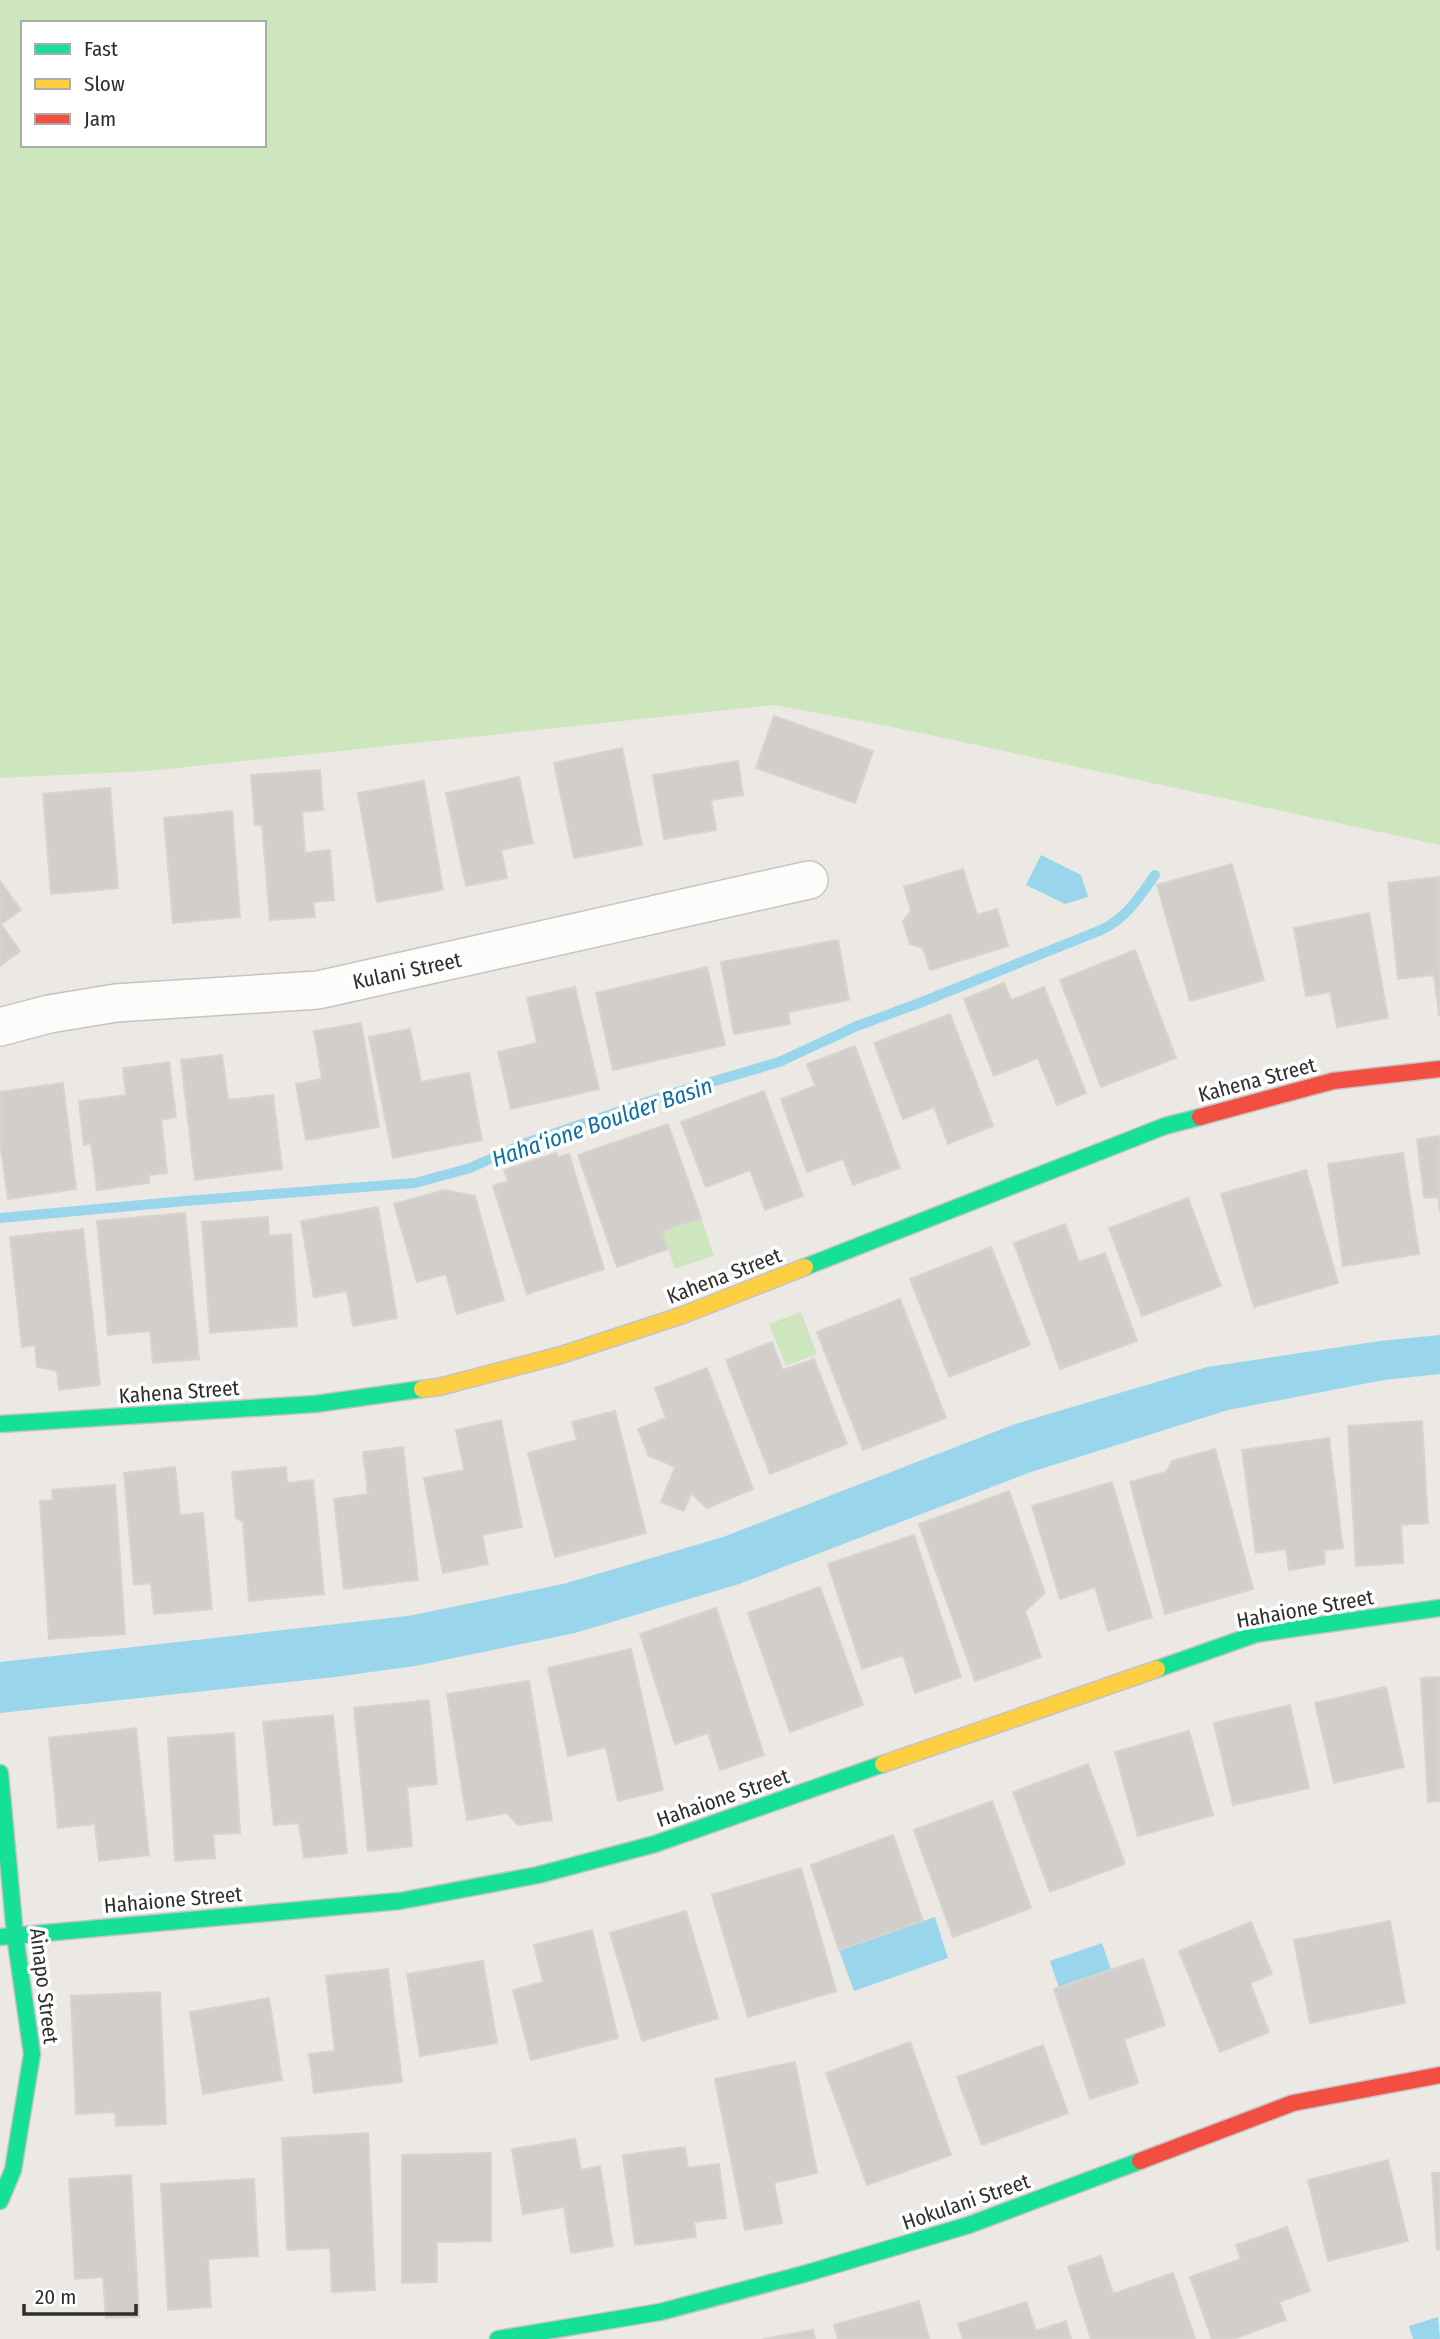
<svg xmlns="http://www.w3.org/2000/svg" width="1440" height="2339" font-family="'Fira Sans Condensed',sans-serif">
<rect width="100%" height="100%" fill="#ece8e4"/>
<path fill="#cee6be" fill-rule="evenodd" d="M0 0H1440V845L883 725 774 705 149 771 0 778ZM23 23H264V145H23Z
M701 1218 714 1256 675 1269 662 1231Z
M801 1312 817 1354 786 1366 769 1324Z"/>
<path fill="#99d6ec" d="M1041 855 1081 875 1088 897 1065 904 1026 885Z
M1440 1335V1374L1384 1380 1228 1410 1031 1472 739 1584 575 1633 415 1666 335 1677 0 1713V1662L408 1616 563 1584 723 1537 1015 1424 1207 1367 1380 1341Z
M935 1917 948 1958 854 1991 839 1950Z
M1102 1943 1111 1970 1059 1988 1050 1961Z
M1438 2317 1440 2339H1413L1409 2326Z"/>
<g fill="none" stroke-linecap="round" stroke-linejoin="round">
<path stroke="#99d6ec" stroke-width="10" d="M0 1218 185 1201 415 1183 470 1168 526 1143 674 1093 779 1062 857 1026 922 1002 1101 930C1126 918 1139 898 1155 875"/>
</g>
<path fill="#d1cecb" stroke="#d7d4d0" stroke-width="2" d="M774 716 873 751 855 803 756 768Z
M622 748 642 845 574 858 554 763Z
M738 761 743 795 711 800 716 830 664 839 653 775Z
M320 770 323 810 302 812 305 853 330 850 334 900 313 902 315 917 270 920 262 825H255L251 775Z
M519 777 533 843 501 850 507 878 466 886 446 793Z
M424 781 443 890 377 902 358 793Z
M110 788 118 888 51 894 43 794Z
M232 811 240 917 173 923 164 818Z
M1232 864 1264 980 1190 1001 1157 885Z
M963 869 977 915 997 909 1008 946 930 970 923 948 910 944 903 922 911 910 904 887Z
M1440 877V1015H1439L1434 975 1398 979 1388 883Z
M0 881 21 910 1 924 20 951 0 966Z
M1369 913 1388 1018 1337 1027 1330 992 1306 996 1294 928Z
M838 940 849 1000 788 1012 790 1024 734 1034 721 962Z
M1135 950 1176 1058 1101 1087 1060 980Z
M707 967 725 1045 613 1070 596 993Z
M1004 983 1011 1000 1044 987 1086 1093 1057 1105 1038 1058 994 1076 964 999Z
M575 987 599 1089 511 1109 498 1052 537 1043 527 998Z
M950 1014 993 1126 948 1144 934 1107 903 1119 874 1043Z
M361 1023 379 1127 306 1140 296 1084 322 1079 314 1031Z
M410 1029 421 1082 469 1073 482 1140 393 1158 369 1037Z
M855 1046 900 1168 853 1185 843 1159 807 1172 781 1099 815 1086 807 1064Z
M222 1055 228 1100 273 1095 282 1169 195 1180 181 1060Z
M169 1062 176 1117 161 1120 167 1173 149 1175V1183L97 1190 91 1143 84 1145 79 1101 126 1095 123 1068Z
M63 1083 76 1189 8 1199 0 1142V1092Z
M764 1091 803 1196 765 1210 750 1170 706 1187 681 1122Z
M668 1124 701 1218 662 1231 668 1249 617 1267 578 1155Z
M1440 1136V1212L1438 1197 1424 1198 1417 1139Z
M556 1153 558 1157 569 1154 604 1269 527 1294 493 1186 508 1181 504 1170Z
M1403 1153 1419 1254 1343 1266 1328 1164Z
M1306 1170 1338 1283 1254 1307 1221 1194Z
M444 1190 475 1196 504 1300 457 1314 446 1274 417 1282 394 1204Z
M1188 1198 1221 1286 1142 1316 1109 1228Z
M378 1207 397 1318 353 1326 347 1291 314 1297 301 1221Z
M185 1213 199 1359 153 1363 150 1331 108 1335 97 1221Z
M268 1217 269 1236 291 1234 297 1326 210 1333 202 1222Z
M1065 1224 1079 1262 1105 1253 1137 1341 1060 1369 1014 1243Z
M83 1229 100 1385 59 1390 57 1371 37 1367 35 1345 22 1347 10 1237Z
M991 1247 1030 1345 949 1377 910 1279Z
M900 1299 946 1418 863 1450 817 1332Z
M772 1342 783 1370 814 1359 847 1444 770 1474 726 1360Z
M707 1368 753 1489 707 1508 691 1493 684 1511 661 1502 675 1467 649 1456 638 1429 666 1418 655 1388Z
M615 1411 646 1533 555 1557 528 1453 577 1440 572 1422Z
M501 1420 522 1527 482 1535 488 1564 443 1573 424 1478 464 1470 456 1430Z
M1422 1421 1428 1523 1401 1525 1403 1563 1356 1566 1348 1426Z
M1329 1438 1343 1548 1324 1550 1325 1564 1289 1570 1286 1549 1256 1553 1242 1450Z
M403 1447 418 1580 344 1589 334 1499 368 1494 363 1452Z
M1215 1449 1253 1589 1165 1614 1130 1482 1166 1472 1172 1461Z
M175 1467 180 1515 203 1513 212 1609 154 1614 151 1583 134 1585 124 1473Z
M286 1467 287 1483 313 1480 324 1594 249 1601 243 1522 236 1518 232 1472Z
M1112 1482 1152 1617 1108 1631 1095 1587 1060 1599 1032 1506Z
M115 1485 125 1634 49 1639 40 1501 53 1500 52 1490Z
M1009 1491 1045 1593 1025 1611 1041 1657 975 1681 919 1524Z
M914 1535 961 1677 915 1693 903 1655 862 1669 828 1564Z
M820 1587 863 1705 790 1732 748 1613Z
M716 1608 764 1755 720 1770 708 1733 675 1744 640 1634Z
M631 1649 663 1790 618 1801 606 1747 568 1756 548 1668Z
M1440 1677V1801L1428 1802 1421 1678Z
M529 1681 552 1820 518 1825 507 1813 467 1820 447 1694Z
M1386 1687 1404 1767 1334 1783 1315 1703Z
M429 1700 437 1784 407 1787 412 1846 368 1851 354 1708Z
M1290 1705 1309 1788 1233 1805 1214 1723Z
M333 1715 347 1853 304 1858 299 1823 274 1825 263 1722Z
M136 1728 149 1855 99 1861 95 1824 58 1828 49 1738Z
M1189 1731 1213 1815 1138 1836 1115 1752Z
M234 1733 240 1833 213 1834 215 1858 175 1861 168 1738Z
M1088 1764 1125 1864 1050 1892 1013 1792Z
M992 1801 1031 1908 953 1937 914 1830Z
M893 1835 923 1921 839 1950 811 1865Z
M801 1868 836 1991 748 2017 712 1895Z
M686 1911 718 2018 642 2041 610 1933Z
M1390 1921 1405 2003 1310 2023 1294 1940Z
M1251 1922 1272 1974 1250 1983 1269 2032 1220 2052 1179 1951Z
M592 1930 618 2038 531 2060 513 1990 543 1982 534 1945Z
M1143 1959 1165 2025 1124 2039 1138 2083 1090 2099 1054 1989Z
M483 1961 497 2043 420 2056 407 1974Z
M388 1969 402 2082 314 2093 309 2054 335 2051 326 1976Z
M160 1992 166 2124 116 2126 115 2112 76 2114 71 1996Z
M269 1998 282 2080 203 2094 190 2012Z
M910 2042 951 2155 867 2185 826 2073Z
M1043 2045 1068 2113 982 2145 957 2077Z
M795 2062 817 2173 774 2183 782 2223 745 2230 715 2079Z
M368 2133 375 2290 332 2292 330 2248 287 2250 282 2138Z
M575 2139 581 2170 600 2166 613 2246 571 2253 564 2207 523 2214 512 2149Z
M685 2147 688 2168 719 2164 726 2218 694 2222 696 2237 635 2245 623 2155Z
M491 2153V2241L437 2242V2282L402 2283V2155Z
M1388 2160 1408 2241 1328 2261 1308 2180Z
M1432 2173H1440V2250H1437Z
M131 2175 139 2317 106 2318 103 2277 75 2279 69 2179Z
M254 2179 258 2256 208 2259 211 2307 168 2310 161 2184Z
M1287 2227 1310 2291 1279 2302 1286 2320 1233 2339H1212L1190 2277 1241 2259 1236 2245Z
M1101 2256 1113 2294 1173 2273 1195 2339H1091L1068 2267Z
M919 2301 929 2339H838L834 2325Z
M1026 2302 1036 2331 1066 2321 1071 2339H963L958 2324Z
M813 2330 815 2339H763Z"/>
<g fill="none" stroke-linecap="round" stroke-linejoin="round">
<defs>
<path id="street" d="M0 1027 49 1014 116 1003 318 990 809 880"/>
<path id="fast" d="M805 1267 1165 1126 1200 1117
M0 1424 315 1404 422 1389
M1157 1669 1256 1634 1440 1608
M0 1773 15 1935 32 2054 13 2170 0 2201
M0 1937 400 1901 538 1875 655 1844 883 1764
M498 2339 660 2312 804 2274 969 2225 1140 2161"/>
<path id="slow" d="M422 1389 439 1387 561 1355 683 1315 805 1267
M883 1764 1157 1669"/>
<path id="jam" d="M1200 1117 1333 1081 1440 1069
M1140 2161 1293 2103 1440 2075"/>
</defs>
<use href="#street" stroke="#c5c4c5" stroke-width="40"/>
<use href="#fast" stroke="#c5c4c5" stroke-width="19"/>
<use href="#slow" stroke="#c5c4c5" stroke-width="19"/>
<use href="#jam" stroke="#c5c4c5" stroke-width="19"/>
<use href="#street" stroke="#fcfcfb" stroke-width="37"/>
<use href="#fast" stroke="#16e098" stroke-width="16"/>
<use href="#slow" stroke="#ffcf43" stroke-width="16"/>
<use href="#jam" stroke="#f24e42" stroke-width="16"/>
</g>
<g text-anchor="middle" dominant-baseline="central" stroke-width="7" stroke-linejoin="round" paint-order="stroke">
<g font-size="21" fill="#2e2e2e" stroke="#fff">
<text transform="translate(407 971) rotate(-12)">Kulani Street</text>
<text transform="translate(1257 1080) rotate(-15)">Kahena Street</text>
<text transform="translate(724 1276) rotate(-21)">Kahena Street</text>
<text transform="translate(179 1392) rotate(-4)">Kahena Street</text>
<text transform="translate(1305 1609) rotate(-10)">Hahaione Street</text>
<text transform="translate(723 1798) rotate(-19)">Hahaione Street</text>
<text transform="translate(173 1900) rotate(-5)">Hahaione Street</text>
<text transform="translate(44 1986) rotate(83)">Ainapo Street</text>
<text transform="translate(966 2202) rotate(-19)">Hokulani Street</text>
</g>
<g font-size="23" font-style="italic" fill="#0d6fa3" stroke="#fff">
<text transform="translate(602 1122) rotate(-19)">Haha‘ione Boulder Basin</text>
</g>
</g>
<rect x="21" y="21" width="245" height="126" fill="#ffffff" stroke="#ababab" stroke-width="2"/>
<rect x="35" y="44" width="35" height="10" fill="#16e098" stroke="#ababab" stroke-width="2"/>
<text x="84" y="56" font-size="21" fill="#2e2e2e">Fast</text>
<rect x="35" y="79" width="35" height="10" fill="#ffcf43" stroke="#ababab" stroke-width="2"/>
<text x="84" y="91" font-size="21" fill="#2e2e2e">Slow</text>
<rect x="35" y="114" width="35" height="10" fill="#f24e42" stroke="#ababab" stroke-width="2"/>
<text x="84" y="126" font-size="21" fill="#2e2e2e">Jam</text>
<path d="M24 2304v10h112v-10" fill="none" stroke="#2e2e2e" stroke-width="3.5"/>
<text x="35" y="2304" font-size="21" fill="#2e2e2e" stroke="#ffffff" stroke-width="5" paint-order="stroke">20 m</text>
</svg>
